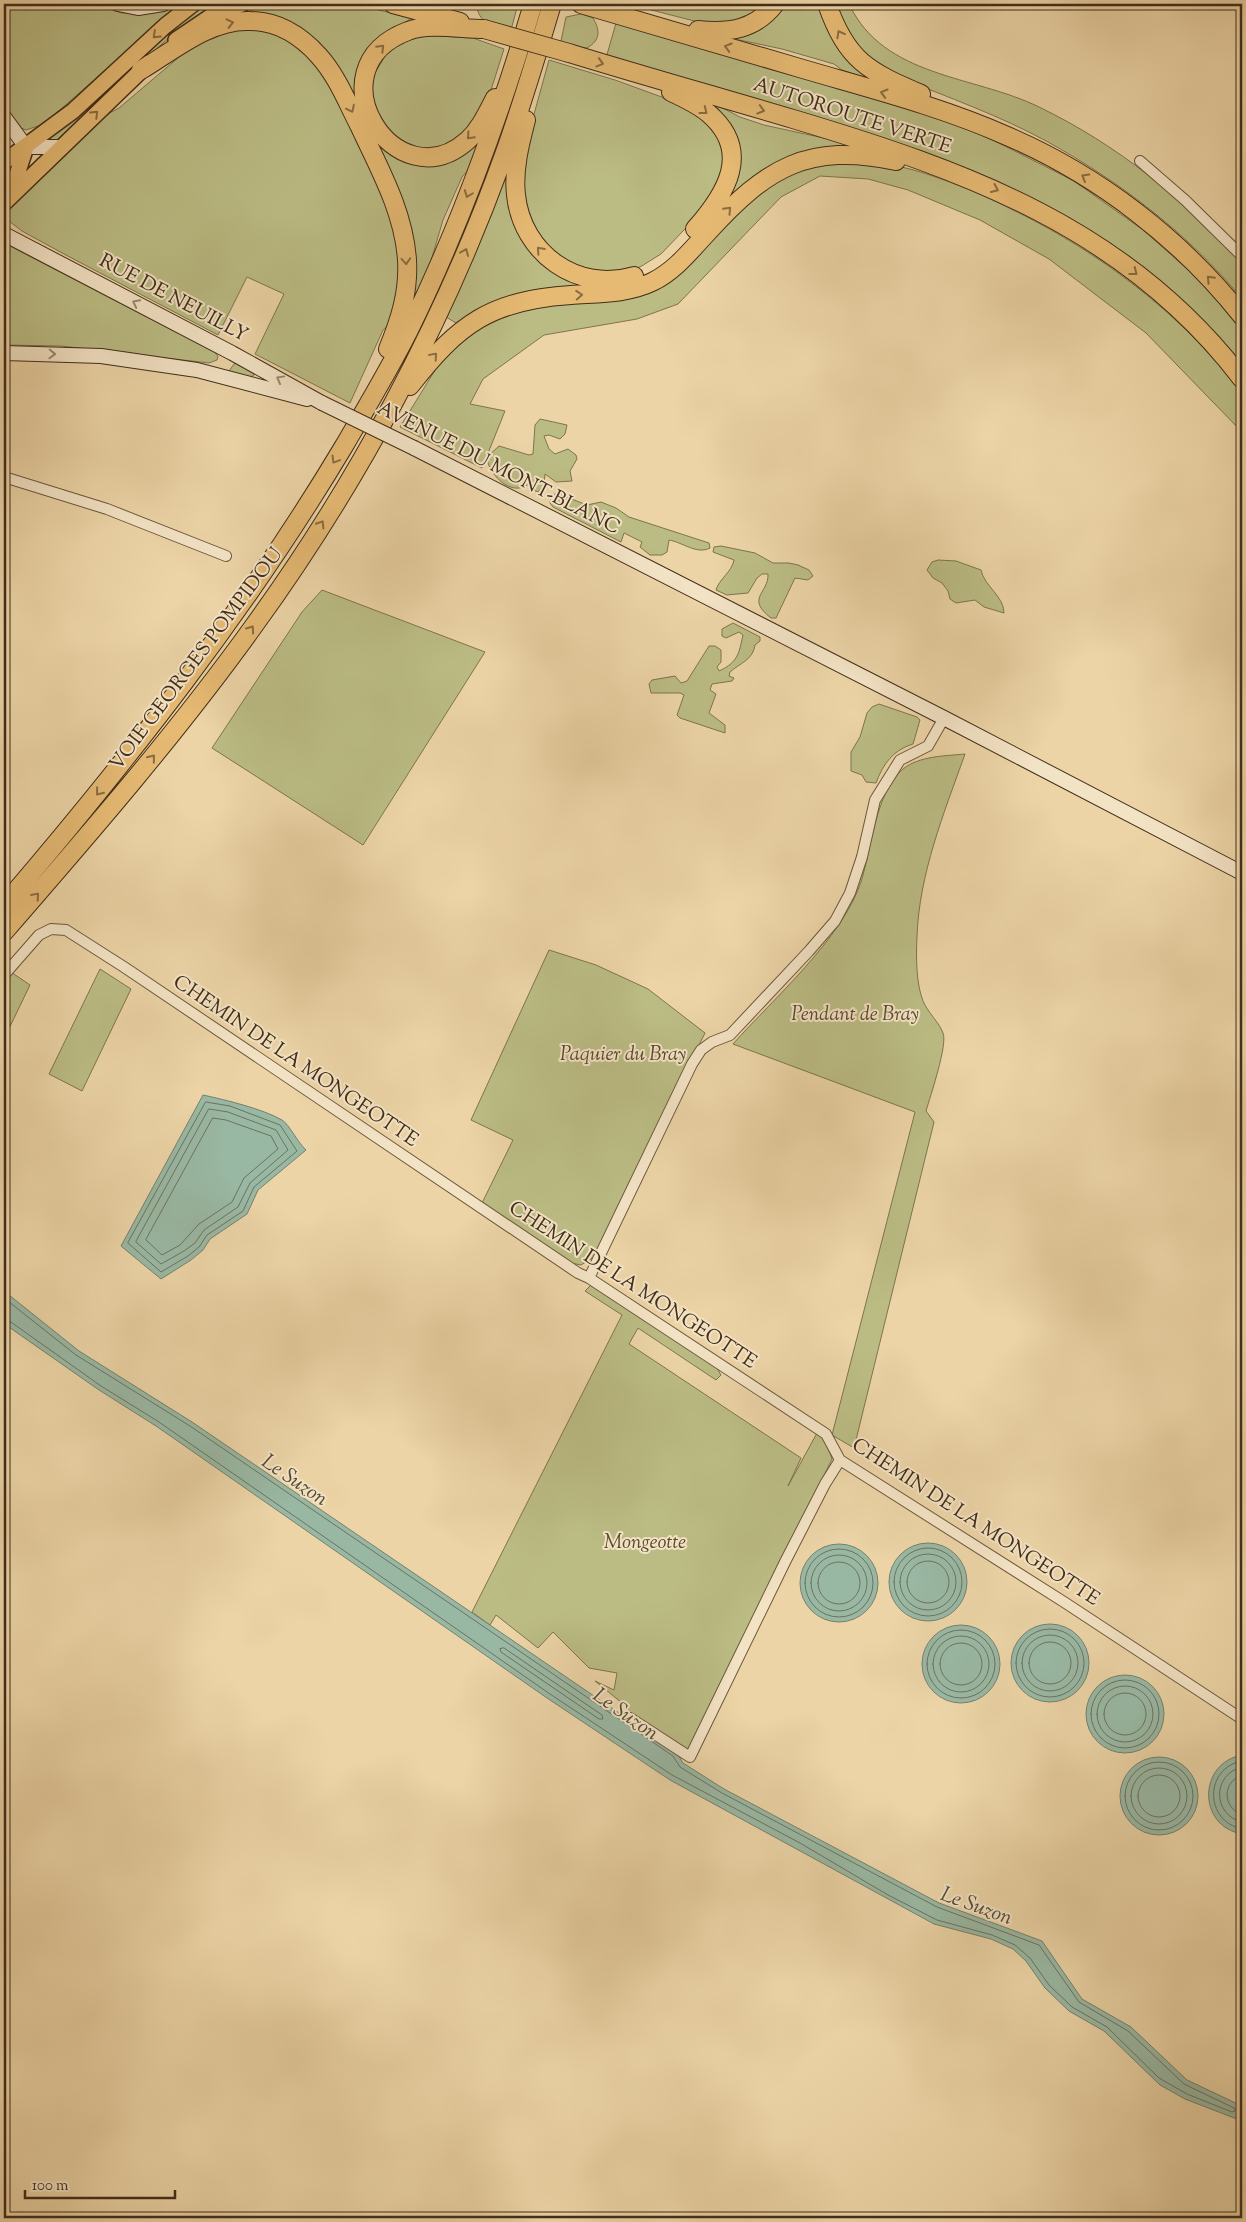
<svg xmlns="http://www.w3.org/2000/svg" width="1246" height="2222" font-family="'Sorts Mill Goudy',serif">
<rect width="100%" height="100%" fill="#ecd4a6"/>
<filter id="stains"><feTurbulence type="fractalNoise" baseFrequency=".004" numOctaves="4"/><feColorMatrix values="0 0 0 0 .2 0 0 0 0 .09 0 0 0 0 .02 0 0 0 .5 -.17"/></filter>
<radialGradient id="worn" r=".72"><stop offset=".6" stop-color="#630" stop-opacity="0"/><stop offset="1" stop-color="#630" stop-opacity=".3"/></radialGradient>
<path fill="#bbbc84" stroke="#7e744e" d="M4 4H99L121 13H141L171 9V12L44 124 26 130 19 127 4 106Z
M203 4H224L178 30 145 59 60 141 46 140 178 22Z
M275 4H355L411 18 400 27 357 106 320 47 238 14Z
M477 4H518L511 30C495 26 477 24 477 4Z
M628 4H766L740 22 710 25Z
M782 4H822L872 76 871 80 842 70 834 64 782 49 730 38Z
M834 4H849C884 78 974 75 1039 107 1116 144 1186 200 1242 263V299C1189 234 1120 182 1048 142 1001 116 947 97 898 77 860 55 852 42 834 4Z
M581 14 593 18C600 30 601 40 587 48L572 47 561 41 566 17Z
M616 23 937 117 995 141 1074 181 1143 230 1194 275 1222 305 1242 330V369C1211 335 1181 298 1145 269 1044 189 931 153 810 117 742 97 674 78 606 58Z
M237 28H263L296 43 329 79 395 220 401 279 391 323 383 330 350 403 255 354 284 294 247 277 218 335 64 254 22 231 9 221V207L104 116 119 108 192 46 217 33Z
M421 35 473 38 504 49 491 90 467 133 442 149H417L392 136 372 107V78L390 48Z
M549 60 615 80 692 108 708 120 725 150V173L704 209 661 254 640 267 603 274 585 271 544 247 526 215 521 185 531 125Z
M717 105 740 117 764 125 842 142 851 147 730 201 727 199 720 113Z
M479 141 469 169 462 177 443 220 430 264 415 296 412 297 374 143 394 154Z
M824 162C842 162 860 161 878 163 909 166 943 179 972 191 1056 227 1134 276 1198 342 1207 352 1239 382 1242 394 1245 404 1242 420 1242 432L1146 333 1049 259 980 220 908 190 868 179 820 176 781 197 678 304 637 319 544 335 483 379 470 404 505 411 482 468 400 427 445 354 460 338 508 310 631 296 720 229 724 228V225L770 182Z
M510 167 513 214 591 284 474 313 456 323 446 317Z
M4 243 214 352 218 356 217 360 209 363 61 346 4 345Z
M237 360 255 372 253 376 248 377 229 371Z
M540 419 567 425 565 434 560 439 549 435 544 436 549 449 555 454 568 449 576 455 577 459 570 471 572 481 556 482 545 474 544 485 538 492 531 489 530 484C526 485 522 488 519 488 504 490 487 470 487 457L499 446 529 455 533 454 535 425Z
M556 493 587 505 601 502 616 508 629 517 709 543 710 548C697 555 682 542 669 540L667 552 662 555H650L640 547 642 542 624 533 621 542 553 507 550 503 551 497Z
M721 546 755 553 773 563H789L798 565 809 570 813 576 808 580 795 578 776 618H771C745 598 769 593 768 574H762L757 578 748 593 727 595 716 590C719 579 732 572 734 560L713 552 714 547Z
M938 560 956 561 981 570C984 586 1004 596 1004 613L984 607 975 600 956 603 950 599 948 591 942 583 933 578 927 570 932 562Z
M322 590 485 652 363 845 212 748 302 612Z
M733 623 760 637V641L755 645C753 660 740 663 730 672L729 676 734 678 732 681 712 684 710 690 716 694 709 713 725 725V733L680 718 677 715 684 695 680 693H651L649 684 652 680 675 676 681 683 687 681 709 646H715L721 650V662L717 667 719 671C739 662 739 652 743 635L739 632 726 638 722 636V629Z
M879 704 917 717 920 720 913 744C893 750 883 764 876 783L866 782 862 775 851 771V752L860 737 867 713 872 707Z
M965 754C944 813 919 874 917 937 916 957 916 983 923 1001 928 1013 939 1022 943 1033 948 1044 930 1097 926 1111L934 1122 854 1448 832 1435 915 1112 733 1044C773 999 842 939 861 882 871 850 876 791 903 769 919 756 945 756 965 754Z
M549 950 596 965 648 989 705 1033 594 1257 581 1265 571 1263 482 1203 513 1140 471 1120Z
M100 969 131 989 82 1091 49 1074Z
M11 972 30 985 4 1039V980Z
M591 1285 715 1365 721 1375 716 1380 638 1328 629 1344 801 1458 788 1486 817 1433 826 1442 832 1459 691 1747 684 1750 630 1713 627 1707 595 1681 614 1690 617 1673 589 1668 553 1632 538 1648 496 1615 490 1625 472 1612 622 1315 585 1291Z"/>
<path fill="#99b8a4" stroke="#76806c" d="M203 1095C226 1100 263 1109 282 1120 289 1124 298 1143 306 1150L258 1190 247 1214 210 1239 203 1250 191 1260 161 1279 121 1246Z
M4 1291 79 1351 192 1422 663 1743 677 1753 683 1763 724 1789 939 1903 1042 1941 1082 1999 1131 2027 1187 2080 1242 2106V2121L1185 2099 1160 2085 1104 2031 1069 2011 1045 1988 1026 1961 1013 1949 991 1939 934 1924 670 1780 547 1698 156 1426 99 1390 6 1325 4 1323Z
M889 1582a39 39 0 1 1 78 0a39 39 0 1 1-78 0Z
M800 1583a39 39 0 1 1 78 0a39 39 0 1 1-78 0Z
M1011 1663a39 39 0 1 1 78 0a39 39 0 1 1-78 0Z
M922 1664a39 39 0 1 1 78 0a39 39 0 1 1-78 0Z
M1086 1714a39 39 0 1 1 78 0a39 39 0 1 1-78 0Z
M1242 1755V1834C1197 1826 1198 1763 1242 1755Z
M1120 1796a39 39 0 1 1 78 0a39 39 0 1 1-78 0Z"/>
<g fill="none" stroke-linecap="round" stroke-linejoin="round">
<path stroke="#6d725e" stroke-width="1" d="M206 1102 230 1106 280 1125 297 1151 254 1187 243 1211 207 1235 199 1247 188 1256 161 1272 128 1243Z
M209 1109 228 1112 276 1130 288 1150 250 1183 238 1207 204 1230 195 1243 184 1251 161 1264 136 1242Z
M213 1118 226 1120 271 1136 278 1149 244 1178 232 1202 199 1224 180 1245 162 1255 146 1240Z
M4 1298 76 1355 190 1426 673 1756 680 1767 722 1793 937 1907 1039 1945 1079 2002 1128 2031 1184 2084 1234 2108 1235 2111 1232 2112 1187 2094 1159 2078 1107 2027 1072 2007 1049 1985 1030 1958 1015 1945 992 1935 937 1920 888 1895 800 1843 672 1775 550 1694 159 1422 101 1386 8 1320 4 1319
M894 1582a34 34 0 1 1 68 0a34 34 0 1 1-68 0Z
M805 1583a34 34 0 1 1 68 0a34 34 0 1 1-68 0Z
M900 1582a28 28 0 1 1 56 0a28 28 0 1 1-56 0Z
M811 1583a28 28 0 1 1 56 0a28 28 0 1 1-56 0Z
M907 1582a21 21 0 1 1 42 0a21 21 0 1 1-42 0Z
M818 1583a21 21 0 1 1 42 0a21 21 0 1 1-42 0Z
M1016 1663a34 34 0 1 1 68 0a34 34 0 1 1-68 0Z
M927 1664a34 34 0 1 1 68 0a34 34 0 1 1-68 0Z
M1022 1663a28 28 0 1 1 56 0a28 28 0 1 1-56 0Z
M933 1664a28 28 0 1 1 56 0a28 28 0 1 1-56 0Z
M1029 1663a21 21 0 1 1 42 0a21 21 0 1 1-42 0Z
M940 1664a21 21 0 1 1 42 0a21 21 0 1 1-42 0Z
M504 1648 602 1715 603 1719H599L501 1652 500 1649Z
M1091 1714a34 34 0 1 1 68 0a34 34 0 1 1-68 0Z
M1097 1714a28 28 0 1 1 56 0a28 28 0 1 1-56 0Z
M1104 1714a21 21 0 1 1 42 0a21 21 0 1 1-42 0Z
M1242 1761C1204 1768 1204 1821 1242 1829
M1125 1796a34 34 0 1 1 68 0a34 34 0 1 1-68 0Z
M1242 1767C1212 1774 1212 1815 1242 1822
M1131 1796a28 28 0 1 1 56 0a28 28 0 1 1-56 0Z
M1242 1775C1222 1782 1222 1807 1242 1815
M1138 1796a21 21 0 1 1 42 0a21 21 0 1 1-42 0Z"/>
<defs>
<path id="street" d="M1140 161 1185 200 1242 256
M4 477 107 509 226 556
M4 975 39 935 51 929 66 930 124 967 578 1273 589 1278 826 1434 840 1460 1064 1602 1242 1719
M589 1278 692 1064 701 1050 712 1042 730 1035 809 951 835 921 850 893 862 857 875 800 900 760 928 746 944 718
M630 1718 690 1757 785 1562 825 1484 840 1460"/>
<path id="secondary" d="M118 4 138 8 163 4
M4 117 26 147H60
M4 234 232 353 322 403
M4 353 101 356 197 370 307 399
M414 448 944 718 1242 873"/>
<path id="primary" d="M176 40 213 15 242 4
M4 162 73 111 165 26 193 4
M11 193 26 147
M4 203 149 63"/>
<path id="highway" d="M393 4 460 22
M581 4C655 25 729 47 803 69 871 89 942 107 1007 136 1098 175 1181 239 1242 316
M827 4C847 61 868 71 921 94
M484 29C462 29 428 23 408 31 309 68 396 205 468 140 480 129 487 113 495 98
M698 30C729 33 755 30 775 4
M569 53C644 76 719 97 793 119 967 171 1128 229 1242 379
M141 70C173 51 210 19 250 21 278 21 301 36 319 56 337 76 347 102 359 125 379 168 404 212 407 260 409 292 400 320 388 349
M671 92C684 98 697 104 708 113 753 151 726 194 695 229
M526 120C520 143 513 170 516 195 522 253 577 293 634 276
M410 386C458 324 491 300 571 295 598 293 627 294 652 282 675 271 691 250 708 232 766 168 808 142 896 161
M4 905C128 760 246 610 344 446 366 408 389 370 409 330 460 226 500 115 533 4
M4 932C90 833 176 734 253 627 357 484 444 322 504 155 522 105 537 54 552 4"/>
</defs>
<use href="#street" stroke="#6c573c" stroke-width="12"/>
<use href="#secondary" stroke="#412d19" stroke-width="16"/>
<use href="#primary" stroke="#412d19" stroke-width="18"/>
<use href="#highway" stroke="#412d19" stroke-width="20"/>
<use href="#street" stroke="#f3e3c5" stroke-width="10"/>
<use href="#secondary" stroke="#f3e3c5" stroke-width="14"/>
<use href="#primary" stroke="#e6ba73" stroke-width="15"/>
<use href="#highway" stroke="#e6ba73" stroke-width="18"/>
<defs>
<path id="secondary-bridge" d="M322 403 414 448"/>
<path id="highway-bridge" d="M484 29 569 53"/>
</defs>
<use href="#secondary-bridge" stroke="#412d19" stroke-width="16" stroke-linecap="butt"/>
<use href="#highway-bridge" stroke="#412d19" stroke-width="20" stroke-linecap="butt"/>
<use href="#secondary-bridge" stroke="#f3e3c5" stroke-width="14"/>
<use href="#highway-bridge" stroke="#e6ba73" stroke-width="18"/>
</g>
<defs><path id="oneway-chevron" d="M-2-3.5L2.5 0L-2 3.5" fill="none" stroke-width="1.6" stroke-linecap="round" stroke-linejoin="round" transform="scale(1.25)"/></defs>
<g stroke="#8b6c42">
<use href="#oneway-chevron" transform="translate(230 23) rotate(-13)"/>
<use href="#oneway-chevron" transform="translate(840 34) rotate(-119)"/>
<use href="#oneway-chevron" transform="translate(156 35) rotate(137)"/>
<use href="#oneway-chevron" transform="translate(728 47) rotate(-164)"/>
<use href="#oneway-chevron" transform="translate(381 48) rotate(-45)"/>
<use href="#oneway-chevron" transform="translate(600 63) rotate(17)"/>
<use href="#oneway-chevron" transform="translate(884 93) rotate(-164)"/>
<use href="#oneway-chevron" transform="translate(351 109) rotate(64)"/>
<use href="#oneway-chevron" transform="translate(761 110) rotate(16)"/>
<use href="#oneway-chevron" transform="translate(704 111) rotate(38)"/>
<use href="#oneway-chevron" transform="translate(95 114) rotate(-44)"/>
<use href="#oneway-chevron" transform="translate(470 136) rotate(133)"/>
<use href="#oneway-chevron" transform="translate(1085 177) rotate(-150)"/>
<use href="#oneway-chevron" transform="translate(995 189) rotate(24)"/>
<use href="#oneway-chevron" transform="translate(468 194) rotate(111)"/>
<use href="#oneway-chevron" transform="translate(728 210) rotate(-47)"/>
<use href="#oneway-chevron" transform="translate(540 250) rotate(-132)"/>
<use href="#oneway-chevron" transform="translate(465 252) rotate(-67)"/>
<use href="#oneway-chevron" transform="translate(406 261) rotate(86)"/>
<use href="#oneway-chevron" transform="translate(1134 272) rotate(38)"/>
<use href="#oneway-chevron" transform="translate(1210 279) rotate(-134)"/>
<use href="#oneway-chevron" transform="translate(579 295) rotate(-4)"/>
<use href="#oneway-chevron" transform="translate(434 356) rotate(-49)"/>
<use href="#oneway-chevron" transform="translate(335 460) rotate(121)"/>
<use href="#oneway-chevron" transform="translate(321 524) rotate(-58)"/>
<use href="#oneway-chevron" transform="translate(251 629) rotate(-54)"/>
<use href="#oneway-chevron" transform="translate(152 758) rotate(-51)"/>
<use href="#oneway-chevron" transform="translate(99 792) rotate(128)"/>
<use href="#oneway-chevron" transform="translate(36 896) rotate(-49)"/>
</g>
<g stroke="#9a886f">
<use href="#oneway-chevron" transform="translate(136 303) rotate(-153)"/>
<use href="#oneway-chevron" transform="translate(52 354) rotate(2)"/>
<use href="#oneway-chevron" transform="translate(280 379) rotate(-151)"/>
</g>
<g text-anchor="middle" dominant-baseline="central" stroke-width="4" stroke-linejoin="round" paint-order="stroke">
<g font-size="20" fill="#412d19" stroke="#f3e3c5">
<text transform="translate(852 117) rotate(18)">AUTOROUTE VERTE</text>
<text transform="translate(173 299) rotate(28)">RUE DE NEUILLY</text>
<text transform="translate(498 469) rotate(27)">AVENUE DU MONT-BLANC</text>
<text transform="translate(197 660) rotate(-53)">VOIE GEORGES POMPIDOU</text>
<text transform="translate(295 1062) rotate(34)">CHEMIN DE LA MONGEOTTE</text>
<text transform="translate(632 1286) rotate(33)">CHEMIN DE LA MONGEOTTE</text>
<text transform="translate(975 1523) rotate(33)">CHEMIN DE LA MONGEOTTE</text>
</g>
<g font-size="20" font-style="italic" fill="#594a2e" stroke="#f3e3c5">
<text x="855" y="1015">Pendant de Bray</text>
<text x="623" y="1055">Paquier du Bray</text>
<text x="645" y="1543">Mongeotte</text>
</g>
<g font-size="21" font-style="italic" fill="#534935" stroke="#f3e3c5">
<text transform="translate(294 1481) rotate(34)">Le Suzon</text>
<text transform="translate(625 1715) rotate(35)">Le Suzon</text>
<text transform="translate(976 1907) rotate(20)">Le Suzon</text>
</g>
</g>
<rect width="1246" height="2222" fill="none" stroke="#ecd4a6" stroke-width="20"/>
<rect x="5" y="5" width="1236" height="2212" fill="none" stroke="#412d19" stroke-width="2.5"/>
<rect x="10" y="10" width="1226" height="2202" fill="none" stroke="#412d19"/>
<path d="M25 2190v8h150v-8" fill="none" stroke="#412d19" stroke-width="2.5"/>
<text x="32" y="2190" font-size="15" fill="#412d19" stroke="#f3e3c5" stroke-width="4" paint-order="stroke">100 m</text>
<rect width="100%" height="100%" filter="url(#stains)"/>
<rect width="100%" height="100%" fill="url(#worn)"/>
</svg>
